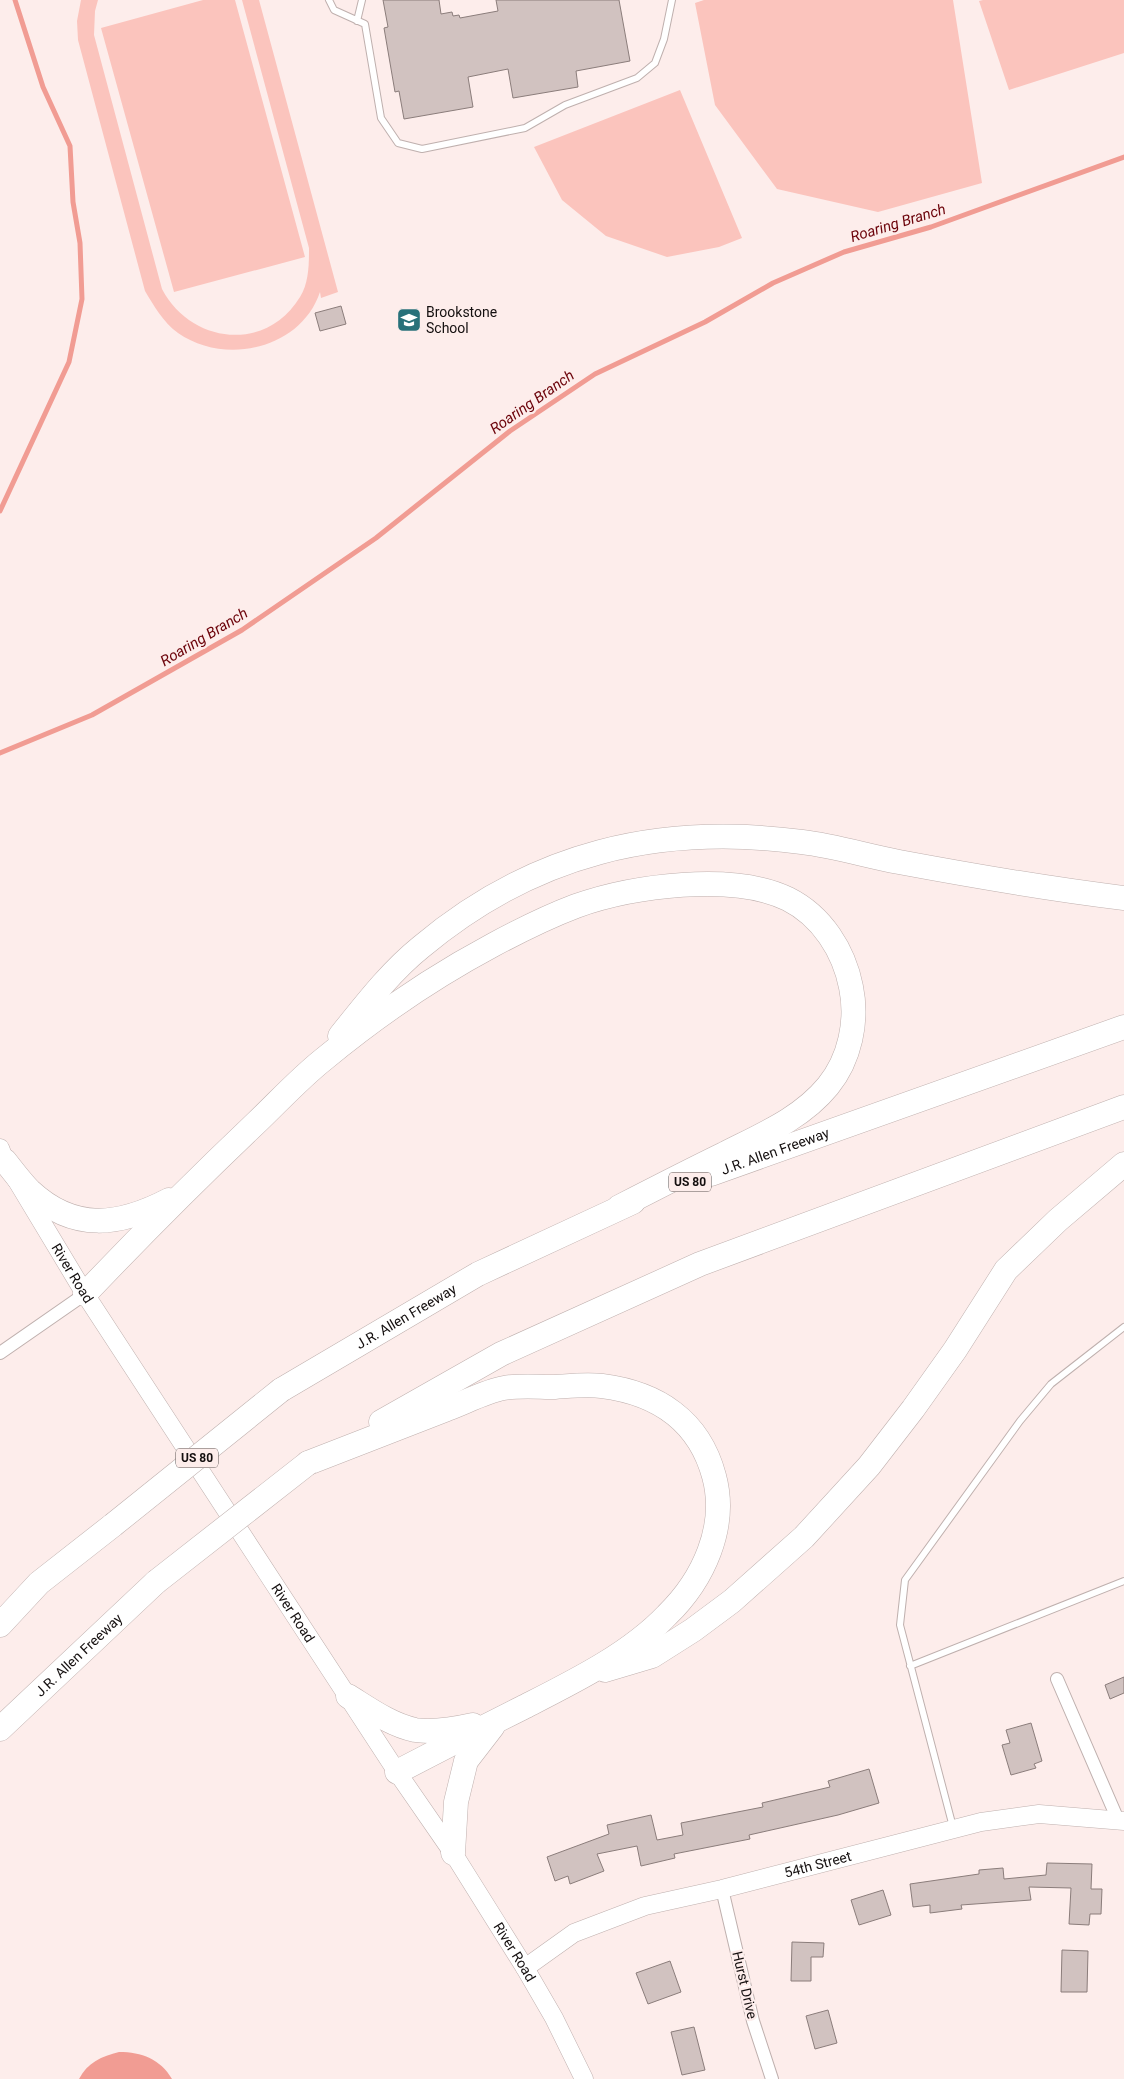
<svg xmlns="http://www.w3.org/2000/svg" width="1124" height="2079" font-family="Roboto,sans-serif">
<rect width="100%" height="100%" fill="#fdedeb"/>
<path fill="#fbc4bd" d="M81 0H98L95 11 94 35 162 289C191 344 266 353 300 297 309 283 309 264 309 248L242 0H259L338 292 321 298 320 292C301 349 225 366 178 333 163 322 154 306 145 291L78 40 77 21Z
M203 0H235L305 257 174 292 101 28Z
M704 0H953L982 183 878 212 777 189 715 105 695 3Z
M983 0H1124V53L1009 90 979 1Z
M680 90 742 238 719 247 667 257 606 236 562 200 534 147Z"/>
<path fill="#f19c93" d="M119 2052C142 2052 160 2059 172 2079H79C87 2063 102 2056 119 2052Z"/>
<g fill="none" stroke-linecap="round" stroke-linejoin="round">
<path stroke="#f19c93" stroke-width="5" d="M0 511 69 362 82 299 80 243 73 202 70 146 43 87 15 0
M0 753 92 715 242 630 376 538 510 431 595 374 705 322 773 283 844 252 931 227 1124 157"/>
</g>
<path fill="#d1c2c0" stroke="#8b7d7b" d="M383 0H439L441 14 452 12 453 16 459 15 460 18 498 11 496 0H619L630 61 576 71 578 87 513 98 508 69 468 77 473 107 404 119 399 91 395 92 384 28 388 27Z
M341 306 346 324 320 331 315 313Z
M1124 1677V1693L1110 1699 1105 1685Z
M1031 1723 1042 1761 1034 1764 1036 1768 1011 1775 1002 1745 1010 1743 1006 1730Z
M869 1769 879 1803 838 1815 749 1835 750 1839 674 1854 675 1858 641 1866 637 1846 597 1854 604 1871 570 1884 568 1876 555 1881 547 1857 609 1834 607 1825 651 1815 657 1840 683 1835 681 1823 763 1807 762 1803 830 1787 828 1781Z
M1047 1863 1092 1864 1091 1889H1102L1101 1914H1090L1089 1925 1069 1924 1071 1888 1029 1887 1031 1900 961 1905 962 1909 930 1913V1905L913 1907 910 1884 979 1874V1870L1003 1868 1004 1879 1046 1875Z
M883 1890 891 1915 859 1925 851 1900Z
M792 1942 824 1943 823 1957H811V1981H791Z
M1062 1950 1088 1951 1087 1992H1061Z
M670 1961 681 1992 648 2004 636 1973Z
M828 2010 837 2043 815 2049 806 2016Z
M694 2027 705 2070 682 2075 671 2032Z"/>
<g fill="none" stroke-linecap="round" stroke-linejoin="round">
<defs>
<path id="service" d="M329 0 334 10 365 24 381 118 398 143 422 149 525 128 565 105 637 78 655 63 664 39 672 0
M357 21 362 0
M910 1666 1124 1581
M953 1827 900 1625 905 1580 1020 1421 1051 1384 1124 1327"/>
<path id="minor" d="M0 1353 85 1294
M1057 1679 1118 1820
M722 1889 753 2021 772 2079"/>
<g id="secondary">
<path id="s1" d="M0 1148 5 1161 85 1294 397 1772 453 1853 525 1968 554 2018 584 2079"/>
<path id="s2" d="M525 1968 574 1933 645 1906 722 1889 981 1822 1039 1814 1124 1821"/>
</g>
<g id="motorway">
<path d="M340 1036C365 1005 390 972 421 947 533 853 659 823 802 842 835 846 867 856 899 862 974 876 1049 889 1124 898"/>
<path d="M5 1161C13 1171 21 1182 30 1191 74 1232 119 1226 169 1200"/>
<path id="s3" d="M711 1174 1124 1027"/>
<path d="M85 1294C141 1235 198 1178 257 1122 279 1101 300 1078 324 1059 376 1016 433 977 493 945 519 931 547 917 576 906 632 886 733 872 788 899 822 916 844 951 851 987 858 1021 850 1059 828 1086 801 1119 761 1135 724 1154 689 1171 654 1189 619 1207"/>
<path id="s4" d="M281 1390 478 1274 633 1202"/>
<path d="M381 1422 501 1354 700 1264 1124 1107"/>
<path d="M308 1463C354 1445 401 1427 447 1409 464 1403 486 1391 504 1388 520 1385 539 1387 555 1387 570 1386 587 1384 602 1386 657 1393 699 1420 714 1476 728 1527 703 1580 667 1615 629 1655 571 1683 522 1708 480 1729 439 1750 397 1772"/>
<path d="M0 1625 39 1583 113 1525"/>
<path d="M605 1670 652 1656 693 1630 732 1601 804 1537 869 1466 913 1409 955 1350 1006 1270 1058 1220 1124 1164"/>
<path d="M348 1696C369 1709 391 1725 415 1730 433 1733 455 1729 473 1725"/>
<path id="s5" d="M0 1729 156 1582"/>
<path d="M453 1853 456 1802 466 1761 493 1726"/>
</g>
</defs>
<use href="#service" stroke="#bfb0ae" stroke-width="8"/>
<use href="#minor" stroke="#bfb0ae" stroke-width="14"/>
<use href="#secondary" stroke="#bfb0ae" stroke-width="19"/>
<use href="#motorway" stroke="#bfb0ae" stroke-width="25"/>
<use href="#service" stroke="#fff" stroke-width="6"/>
<use href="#minor" stroke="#fff" stroke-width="12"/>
<use href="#secondary" stroke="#fff" stroke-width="18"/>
<use href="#motorway" stroke="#fff" stroke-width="24"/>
<defs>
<path id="motorway-bridge" d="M113 1525 281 1390
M156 1582 308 1463"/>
</defs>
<use href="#motorway-bridge" stroke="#bfb0ae" stroke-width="25" stroke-linecap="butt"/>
<use href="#motorway-bridge" stroke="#fff" stroke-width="24"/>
</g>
<defs>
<symbol id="school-square" viewBox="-11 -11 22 22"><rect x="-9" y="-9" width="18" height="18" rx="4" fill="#28717a" stroke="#fdedeb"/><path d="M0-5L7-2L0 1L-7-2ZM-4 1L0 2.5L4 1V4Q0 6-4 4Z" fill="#fff"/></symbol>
</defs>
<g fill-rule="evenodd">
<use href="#school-square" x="395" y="306" width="28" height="28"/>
</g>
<g text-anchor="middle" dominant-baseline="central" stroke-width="4.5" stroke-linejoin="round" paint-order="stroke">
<g fill="#fdedeb" stroke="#5a5251" stroke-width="1">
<rect x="669" y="1172.5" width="42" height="19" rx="4"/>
<rect x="176" y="1448.5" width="42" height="19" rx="4"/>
</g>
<g font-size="12" font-weight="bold" fill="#140f0f">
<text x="690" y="1182">US 80</text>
<text x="197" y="1458">US 80</text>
</g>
<g font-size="14" fill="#140f0f" stroke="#fdedeb" text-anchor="start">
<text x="426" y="312">Brookstone<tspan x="426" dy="16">School</tspan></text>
</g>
<g font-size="14" fill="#140f0f" stroke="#fdedeb">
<text stroke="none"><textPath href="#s3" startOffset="68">J.R. Allen Freeway</textPath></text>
<text stroke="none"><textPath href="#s1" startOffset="145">River Road</textPath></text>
<text stroke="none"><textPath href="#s4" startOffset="145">J.R. Allen Freeway</textPath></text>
<text stroke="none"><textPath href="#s1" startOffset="550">River Road</textPath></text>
<text stroke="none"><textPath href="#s5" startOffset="108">J.R. Allen Freeway</textPath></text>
<text stroke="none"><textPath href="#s2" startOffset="314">54th Street</textPath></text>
<text stroke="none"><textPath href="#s1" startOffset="955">River Road</textPath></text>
<text transform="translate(745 1985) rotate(77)">Hurst Drive</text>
</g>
<g font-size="15" font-style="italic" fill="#6c030a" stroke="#fdedeb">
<text transform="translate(898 223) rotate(-17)">Roaring Branch</text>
<text transform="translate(532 402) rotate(-35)">Roaring Branch</text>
<text transform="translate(204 637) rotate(-31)">Roaring Branch</text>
</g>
</g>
</svg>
